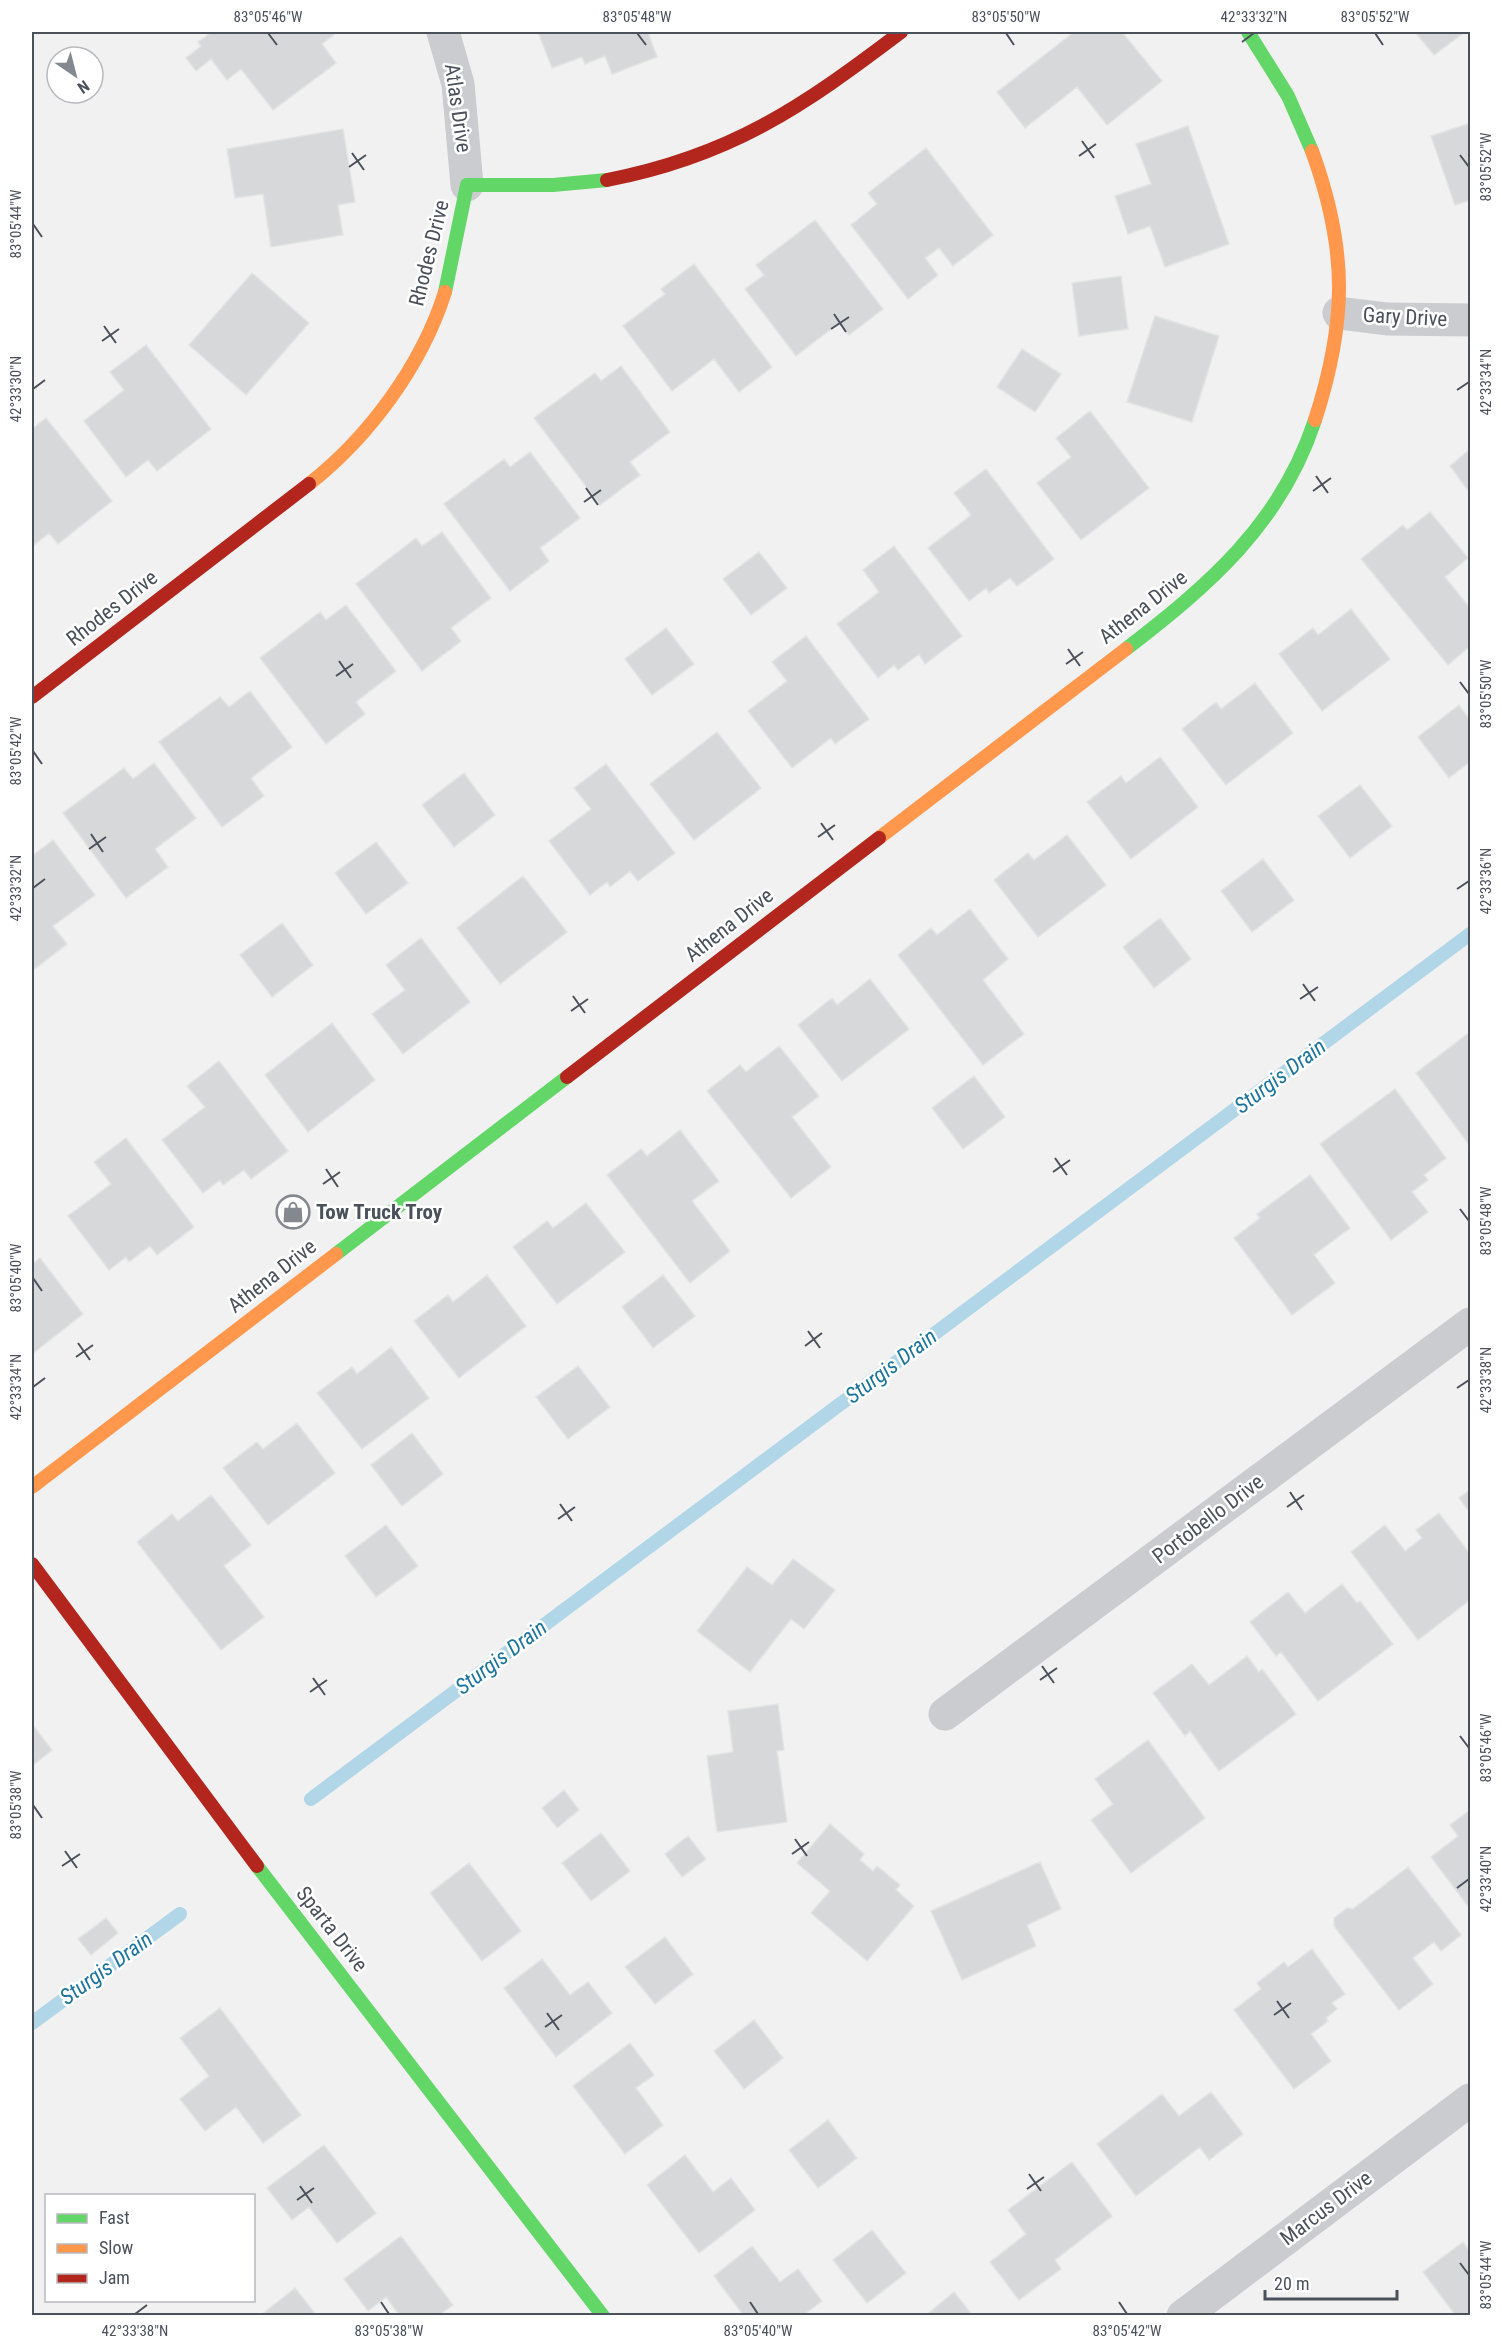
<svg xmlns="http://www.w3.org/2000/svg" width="1502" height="2347" font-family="'Roboto Condensed',sans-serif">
<rect width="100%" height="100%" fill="#f1f1f1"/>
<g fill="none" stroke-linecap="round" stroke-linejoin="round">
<path stroke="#b1d6e7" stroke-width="14" d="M311 1799 1470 934
M32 2023 180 1914"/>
</g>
<path fill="#d7d8da" stroke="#e2e3e3" stroke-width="1.5" d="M212 32H331L334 35 322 44 336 63 273 110 241 69 227 80 211 59 196 71 186 58 201 46 198 42Z
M538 32H648L657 57 612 74 605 56 585 64 582 57 552 68Z
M1074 32H1122L1162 81 1107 125 1077 87 1025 128 997 92Z
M1415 32H1465L1434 55Z
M1470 123V200L1455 205 1431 136Z
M1188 126 1229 244 1165 267 1150 226 1128 234 1115 196 1151 184 1136 144Z
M343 129 355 202 338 205 343 235 271 247 263 194 235 198 227 149Z
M926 148 993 235 953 266 939 248 925 258 938 275 908 299 851 225 877 204 868 193Z
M815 220 883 309 849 335 839 323 796 356 745 289 764 275 756 265Z
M694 264 772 367 739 392 714 359 672 391 623 326 665 294 661 289Z
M252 273 309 323 246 395 189 345Z
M1121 276 1128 329 1079 336 1072 283Z
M1155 316 1219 336 1192 422 1127 402Z
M146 345 211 429 157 471 148 460 126 477 84 421 124 390 110 372Z
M1022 349 1061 374 1035 412 997 387Z
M621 366 670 432 630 462 640 475 600 505 534 418 595 373 601 381Z
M1090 411 1149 488 1081 540 1037 483 1071 457 1056 438Z
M46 418 112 501 58 544 49 533 32 547V429Z
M1470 449V493L1450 466Z
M530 452 580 518 540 548 549 561 510 591 444 504 504 459 510 467Z
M986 469 1054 559 1017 586 1010 578 989 593 986 588 969 601 928 548 971 515 954 493Z
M1430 512 1468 558 1445 577 1470 608V646L1448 665 1361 559 1403 525 1407 530Z
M442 532 491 598 451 628 461 641 422 671 356 584 416 538 422 546Z
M894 546 962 636 925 664 919 654 898 670 894 665 878 678 837 624 879 592 863 570Z
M759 552 787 588 751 615 723 579Z
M346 605 396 671 356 702 365 714 326 744 260 658 320 612 326 620Z
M1351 609 1390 659 1322 711 1279 654 1313 628 1318 635Z
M666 628 694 664 652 695 625 659Z
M806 636 869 719 835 744 831 738 792 768 748 711 787 681 772 662Z
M1255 683 1293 733 1226 785 1182 729 1216 702 1221 709Z
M250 691 292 747 251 778 264 796 222 827 159 742 220 697 229 707Z
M1459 705 1470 720V762L1449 778 1418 737Z
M717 732 761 788 694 840 650 784Z
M1160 757 1198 807 1131 859 1087 802 1121 776 1126 783Z
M154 763 196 818 155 849 168 867 126 898 63 813 124 768 133 779Z
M606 764 675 853 638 881 630 871 610 887 607 882 590 895 549 841 591 809 574 788Z
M464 773 495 815 454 847 422 805Z
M1360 785 1392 826 1350 858 1318 816Z
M1067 835 1106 885 1038 937 994 880 1028 853 1034 860Z
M53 840 95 895 53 926 67 944 32 971V856Z
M376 842 408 883 366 914 335 873Z
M1263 859 1294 900 1252 932 1221 891Z
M523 876 567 932 500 984 457 928Z
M970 909 1008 959 983 980 1024 1034 983 1065 898 955 931 928 937 935Z
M1160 918 1191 959 1154 988 1123 947Z
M282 923 313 965 272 997 240 955Z
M421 938 470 1002 403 1054 372 1014 405 990 386 965Z
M870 979 909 1029 842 1081 798 1025 832 998 837 1005Z
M332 1023 375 1080 308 1132 265 1075Z
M1470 1032V1146L1416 1073Z
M779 1046 819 1096 792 1117 831 1167 791 1198 707 1091 740 1065 746 1072Z
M219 1061 288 1151 251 1179 244 1170 223 1185 220 1180 203 1193 162 1140 205 1107 187 1086Z
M974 1076 1005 1117 963 1149 932 1108Z
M1395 1089 1446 1158 1424 1175 1428 1180 1412 1192 1428 1212 1391 1240 1320 1144Z
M680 1130 719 1181 692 1201 730 1251 690 1283 607 1175 641 1149 647 1156Z
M126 1138 194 1227 157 1255 150 1246 129 1262 126 1257 109 1270 68 1216 111 1184 94 1162Z
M1310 1175 1350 1228 1314 1255 1335 1283 1292 1315 1234 1238 1260 1218 1257 1214Z
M586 1203 625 1252 557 1304 513 1247 547 1221 553 1228Z
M40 1258 83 1314 32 1354V1264Z
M487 1275 526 1326 459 1378 414 1321 448 1295 453 1302Z
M663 1275 695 1316 653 1348 622 1307Z
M391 1347 429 1398 362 1449 317 1393 352 1367 357 1374Z
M578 1366 610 1407 568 1439 536 1397Z
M297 1423 335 1473 268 1525 223 1468 257 1442 263 1449Z
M412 1433 443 1474 402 1506 371 1465Z
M1470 1490V1513L1459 1498Z
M211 1495 251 1545 224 1566 264 1617 221 1650 137 1542 172 1514 178 1521Z
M1439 1513 1470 1554V1600L1418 1640 1351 1552 1385 1525 1405 1551 1422 1538 1416 1530Z
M386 1525 418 1566 376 1597 345 1556Z
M793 1559 835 1590 804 1629 791 1619 750 1672 697 1631 747 1567 772 1585Z
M1342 1584 1357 1603 1360 1601 1393 1644 1318 1701 1281 1652 1276 1656 1250 1622 1288 1592 1305 1613Z
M1247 1656 1259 1672 1262 1669 1296 1714 1219 1771 1190 1731 1185 1736 1153 1693 1192 1664 1209 1685Z
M778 1704 784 1750 777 1751 787 1822 717 1832 707 1756 733 1752 728 1711Z
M32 1724 52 1750 32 1766Z
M1148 1740 1205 1818 1131 1873 1091 1820 1113 1804 1095 1779Z
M564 1790 579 1810 557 1828 542 1808Z
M1470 1810V1909L1431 1857 1458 1836 1450 1825Z
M830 1824 864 1854 860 1860 873 1871 877 1866 900 1885 896 1890 914 1906 867 1961 811 1913 830 1891 797 1863Z
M601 1833 630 1871 591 1901 562 1863Z
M688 1836 706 1859 682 1877 665 1854Z
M1040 1862 1061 1909 1027 1925 1036 1946 962 1980 931 1911Z
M469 1863 521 1931 482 1961 430 1893Z
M1408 1867 1461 1935 1441 1951 1434 1942 1413 1958 1433 1984 1399 2010 1334 1926V1918L1347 1908 1353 1909Z
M106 1918 118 1933 91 1955 78 1939Z
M665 1937 693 1974 655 2004 625 1967Z
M1312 1949 1345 1994 1332 2003 1337 2009 1326 2018 1328 2021 1311 2034 1331 2061 1294 2089 1234 2010 1261 1989 1257 1983 1284 1962 1288 1967Z
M542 1959 570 1995 588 1982 612 2013 556 2057 504 1988Z
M220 2008 301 2115 263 2143 236 2107 205 2131 180 2099 209 2076 180 2038Z
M754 2020 783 2058 744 2089 714 2051Z
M630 2043 654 2075 636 2088 663 2125 625 2154 573 2086Z
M1211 2092 1243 2134 1209 2160 1200 2147 1136 2196 1097 2144 1162 2094 1179 2116Z
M828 2120 857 2158 818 2188 789 2150Z
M324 2145 376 2213 337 2243 309 2207 292 2220 267 2188Z
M685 2155 713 2192 731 2178 755 2210 699 2253 647 2185Z
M1072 2162 1112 2216 1055 2260 1061 2269 1019 2300 990 2262 1026 2234 1008 2210Z
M872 2230 906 2273 867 2303 833 2260Z
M401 2236 453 2305 438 2316H400L386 2297 368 2311 344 2279Z
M1463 2242 1470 2252V2316H1456L1423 2272Z
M752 2246 780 2282 798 2269 822 2301 802 2316H744L714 2276Z
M295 2288 317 2316H260Z
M954 2292 973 2316H925Z"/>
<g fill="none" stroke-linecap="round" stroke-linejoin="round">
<path stroke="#cbcccf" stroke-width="33" d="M443 32 458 84 467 185
M1339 313 1387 319 1470 320
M945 1714 1470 1324
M1183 2316 1470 2100"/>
<path stroke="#63d668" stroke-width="14" d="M1248 32 1288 96 1312 151
M445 292 467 185H553L607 180
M1126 649C1209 585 1281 524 1315 420
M336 1254 567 1077
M257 1866 603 2316"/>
<path stroke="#ff974d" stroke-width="14" d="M1312 151C1348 250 1347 321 1315 420
M309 484C369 437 422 365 445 292
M879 838 1126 649
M32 1487 336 1254"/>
<path stroke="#b3261e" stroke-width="14" d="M607 180C731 156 802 107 901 32
M32 697 309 484
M567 1077 879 838
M32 1564 257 1866"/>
</g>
<path fill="none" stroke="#4a515b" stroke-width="2" d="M268 33 277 45M637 33 646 45M1006 33 1014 45M1375 33 1383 45M1242 42 1254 33M1082 141 1094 158M352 153 364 170M1460 155 1469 167M1079 156 1096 144M349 167 366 155M33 224 42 237M834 314 846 332M104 326 116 343M831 329 849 317M102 341 119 329M33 389 45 380M1457 390 1469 382M1316 476 1328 493M586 488 598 505M1313 491 1331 478M584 502 601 490M1068 649 1080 666M339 661 351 678M1066 664 1083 652M336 676 353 664M1460 682 1469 694M33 751 42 764M821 823 833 840M91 834 103 852M818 837 835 825M89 849 106 837M33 888 45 879M1457 889 1469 881M1303 984 1315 1001M573 996 585 1013M1300 999 1318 987M571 1011 588 999M1055 1158 1067 1175M326 1169 338 1187M1053 1172 1070 1160M323 1184 340 1172M1460 1209 1469 1221M33 1278 42 1291M808 1331 820 1348M78 1343 90 1360M805 1346 822 1333M76 1357 93 1345M33 1387 45 1378M1457 1388 1469 1380M1290 1492 1302 1510M560 1504 572 1521M1287 1507 1304 1495M558 1519 575 1507M1042 1666 1054 1683M313 1678 325 1695M1040 1680 1057 1668M310 1692 327 1680M1460 1736 1469 1748M33 1805 42 1818M795 1839 807 1856M65 1851 77 1868M792 1854 809 1842M62 1866 80 1854M1457 1888 1469 1879M1277 2001 1289 2018M547 2013 559 2030M1274 2015 1291 2003M545 2027 562 2015M1029 2174 1041 2191M300 2186 312 2203M1027 2189 1044 2177M297 2200 314 2188M1460 2263 1469 2275M381 2302 389 2314M750 2302 758 2314M1119 2302 1127 2314M135 2314 147 2305"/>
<defs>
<symbol id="shop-ring" viewBox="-11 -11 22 22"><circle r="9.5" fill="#fff" stroke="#848990" stroke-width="1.5"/><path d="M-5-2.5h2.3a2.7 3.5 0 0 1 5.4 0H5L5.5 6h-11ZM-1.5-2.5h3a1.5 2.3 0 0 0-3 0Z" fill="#848990"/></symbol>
</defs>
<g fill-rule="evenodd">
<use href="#shop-ring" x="274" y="1193" width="38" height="38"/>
</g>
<g text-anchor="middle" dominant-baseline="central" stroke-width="5" stroke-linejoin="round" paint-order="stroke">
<g font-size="21" fill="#4a515b" stroke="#fff">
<text transform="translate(458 108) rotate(82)">Atlas Drive</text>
<text transform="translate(429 253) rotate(-76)">Rhodes Drive</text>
<text transform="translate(1405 317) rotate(3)">Gary Drive</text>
<text transform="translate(1143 607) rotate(-38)">Athena Drive</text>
<text transform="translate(112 608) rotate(-38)">Rhodes Drive</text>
<text transform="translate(729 925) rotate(-38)">Athena Drive</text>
<text transform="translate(272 1276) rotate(-38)">Athena Drive</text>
<text transform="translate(1208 1519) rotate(-37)">Portobello Drive</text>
<text transform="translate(332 1929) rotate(52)">Sparta Drive</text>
<text transform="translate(1326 2208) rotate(-37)">Marcus Drive</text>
</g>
<g font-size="21" font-weight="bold" fill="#4a515b" stroke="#fff" text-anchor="start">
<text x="316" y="1212">Tow Truck Troy</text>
</g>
<g font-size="22" font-style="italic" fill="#1c749c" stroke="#fff">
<text transform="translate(1280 1076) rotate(-37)">Sturgis Drain</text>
<text transform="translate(891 1366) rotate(-37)">Sturgis Drain</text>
<text transform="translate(501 1657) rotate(-37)">Sturgis Drain</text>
<text transform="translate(106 1968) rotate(-36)">Sturgis Drain</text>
</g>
</g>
<rect width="1502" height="2347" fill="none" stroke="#ffffff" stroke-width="66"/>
<rect x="45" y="2194" width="210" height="108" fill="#ffffff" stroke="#b7b9bd" stroke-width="1.5"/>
<rect x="57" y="2214" width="30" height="9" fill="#63d668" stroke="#b7b9bd" stroke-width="1.5"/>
<text x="99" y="2224" font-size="18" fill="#4a515b">Fast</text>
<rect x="57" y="2244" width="30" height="9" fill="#ff974d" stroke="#b7b9bd" stroke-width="1.5"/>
<text x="99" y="2254" font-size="18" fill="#4a515b">Slow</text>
<rect x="57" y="2274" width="30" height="9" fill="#b3261e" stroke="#b7b9bd" stroke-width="1.5"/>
<text x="99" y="2284" font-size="18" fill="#4a515b">Jam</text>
<g transform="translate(75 75) rotate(145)"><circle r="28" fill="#ffffff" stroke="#b7b9bd" stroke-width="1.5"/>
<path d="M0-4.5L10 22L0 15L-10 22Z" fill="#848990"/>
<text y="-9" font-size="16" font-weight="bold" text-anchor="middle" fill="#4a515b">N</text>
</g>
<path d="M1265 2290v9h132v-9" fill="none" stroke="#4a515b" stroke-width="3"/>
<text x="1274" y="2290" font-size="18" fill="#4a515b" stroke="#ffffff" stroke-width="4.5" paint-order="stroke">20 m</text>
<rect x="33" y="33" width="1436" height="2281" fill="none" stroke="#4a515b" stroke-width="2"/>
<g font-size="15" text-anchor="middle" fill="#4a515b">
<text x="268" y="22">83°05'46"W</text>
<text x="637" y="22">83°05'48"W</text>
<text x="1006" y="22">83°05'50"W</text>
<text x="1254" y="22">42°33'32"N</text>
<text x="1375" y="22">83°05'52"W</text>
<text transform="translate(1486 167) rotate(-90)" y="5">83°05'52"W</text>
<text transform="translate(16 224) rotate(-90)" y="5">83°05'44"W</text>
<text transform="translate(1486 382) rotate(-90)" y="5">42°33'34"N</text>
<text transform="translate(16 389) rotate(-90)" y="5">42°33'30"N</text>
<text transform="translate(1486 694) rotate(-90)" y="5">83°05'50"W</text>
<text transform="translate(16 751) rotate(-90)" y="5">83°05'42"W</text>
<text transform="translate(1486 881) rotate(-90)" y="5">42°33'36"N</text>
<text transform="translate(16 888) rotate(-90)" y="5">42°33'32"N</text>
<text transform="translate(1486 1221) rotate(-90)" y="5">83°05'48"W</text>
<text transform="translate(16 1278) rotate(-90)" y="5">83°05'40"W</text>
<text transform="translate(1486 1380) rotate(-90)" y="5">42°33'38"N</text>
<text transform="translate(16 1387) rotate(-90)" y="5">42°33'34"N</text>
<text transform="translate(1486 1748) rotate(-90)" y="5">83°05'46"W</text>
<text transform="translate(16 1805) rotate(-90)" y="5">83°05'38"W</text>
<text transform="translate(1486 1879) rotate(-90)" y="5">42°33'40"N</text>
<text transform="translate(1486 2275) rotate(-90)" y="5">83°05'44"W</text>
<text x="135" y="2336">42°33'38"N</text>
<text x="389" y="2336">83°05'38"W</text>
<text x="758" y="2336">83°05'40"W</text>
<text x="1127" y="2336">83°05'42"W</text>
</g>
</svg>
